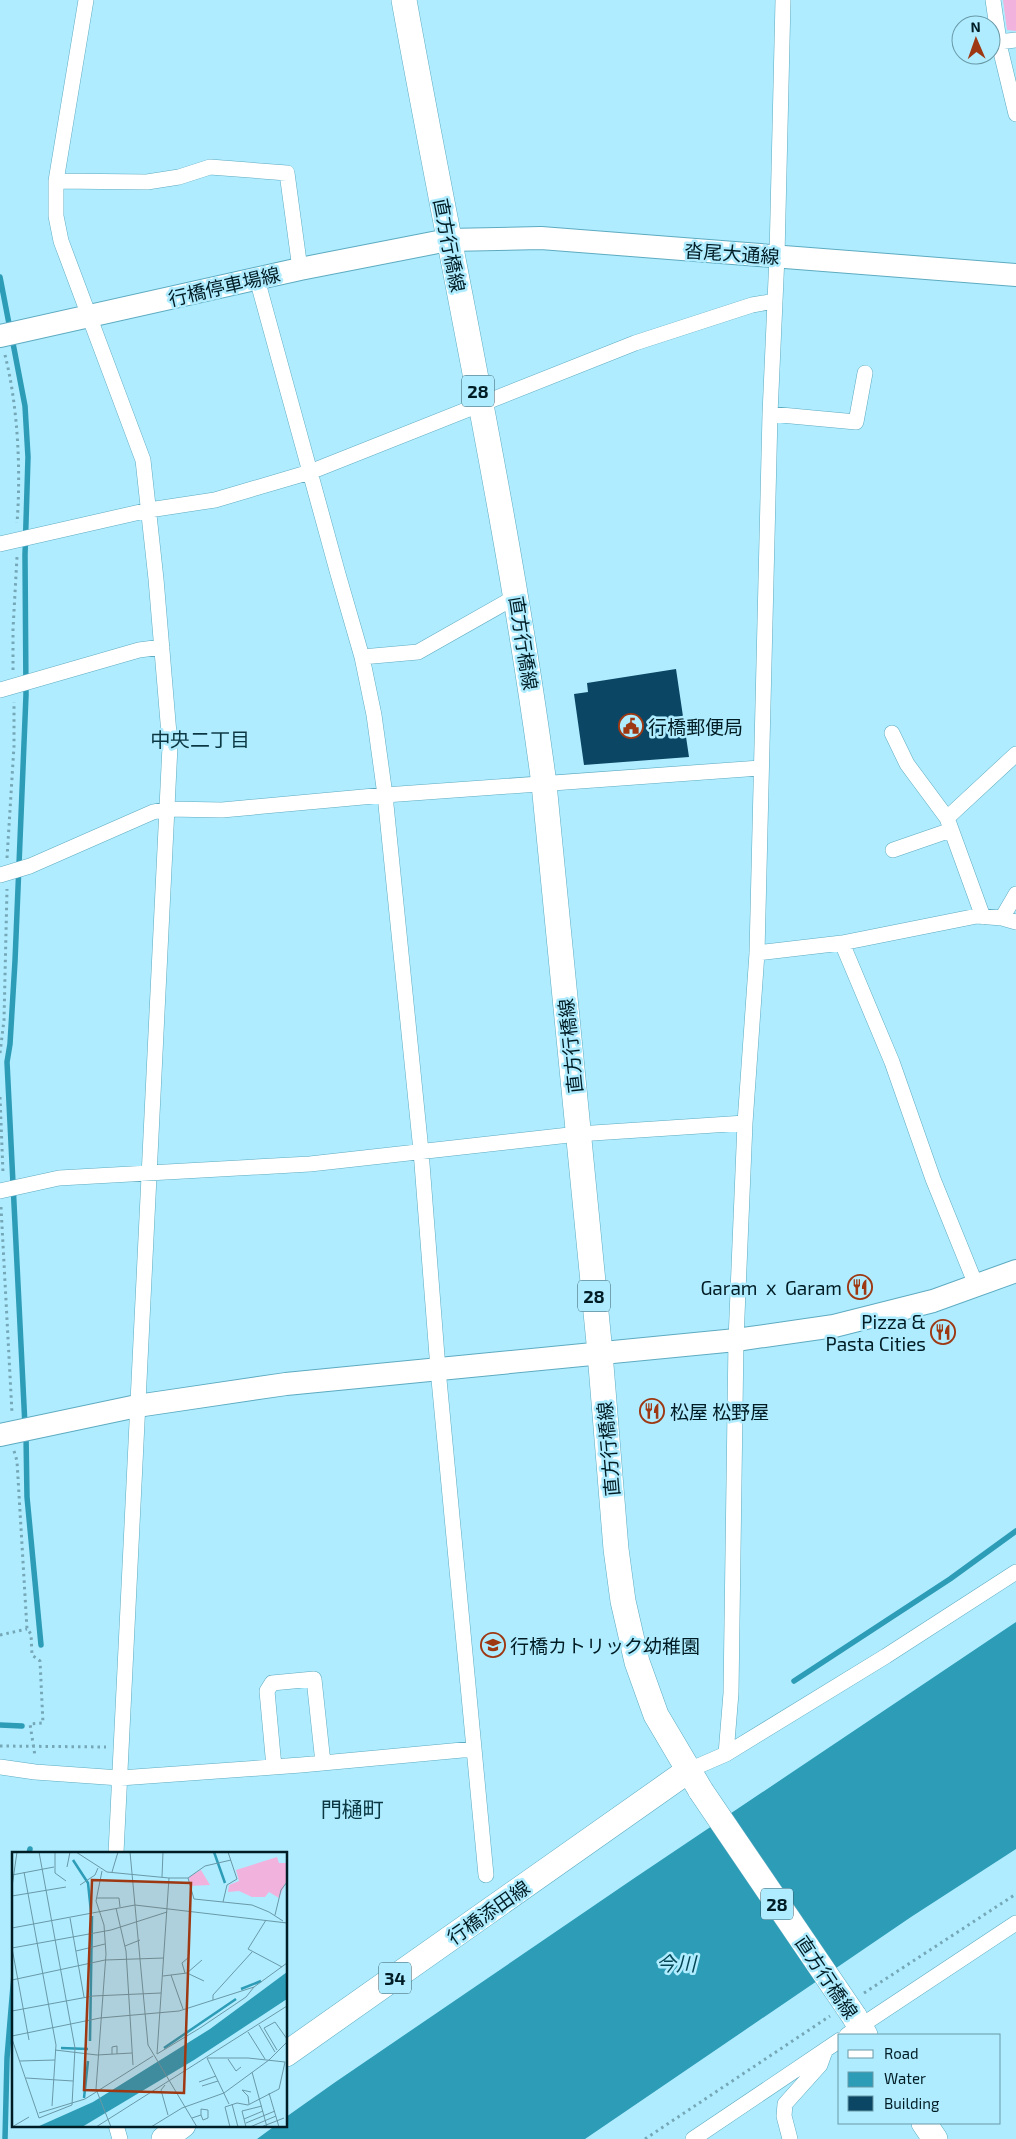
<svg xmlns="http://www.w3.org/2000/svg" width="1016" height="2139" font-family="'Exo 2','Noto Sans JP',sans-serif">
<rect width="100%" height="100%" fill="#afecff"/>
<path fill="#f1b3dd" d="M1003 0H1016V31L1007 30Z"/>
<path fill="#2d9cb7" d="M1016 1622V1849L911 1917 585 2139H257L276 2125H286V2117L334 2083 633 1879Z"/>
<g fill="none" stroke-linecap="round" stroke-linejoin="round">
<path stroke="#2d9cb7" stroke-width="5.5" d="M0 277 10 329
M12 338 25 406 28 457 25 555 26 695 15 961 10 1044 7 1062 25 1426
M26 1435 27 1497 41 1645
M794 1681 950 1579 1016 1531
M0 1725 22 1726
M29 1853 30 1849
M5 2139 7 2058 14 1974"/>
</g>
<path fill="#0c4665" d="M676 669 689 757 584 765 574 694 588 692 587 683Z"/>
<g fill="none" stroke-linecap="round" stroke-linejoin="round">
<defs>
<path id="street" d="M86 0 56 181V216L61 241 143 460 156 579 170 746 116 1853
M993 0 1000 48 1016 114
M999 42 1016 40
M56 181 147 182 179 177 210 167 287 173 300 269
M257 279 338 574 362 657 374 715 385 795 421 1151 438 1369 486 1875
M770 414 856 422 865 373
M0 544 149 510 215 500 310 472 635 343 752 305 775 301
M362 657 418 652 517 596
M0 690 139 650 162 647
M892 733 907 764 947 818
M893 850 951 830
M0 875 30 866 153 812 168 809 222 810 385 795 760 768
M983 917 947 818 1016 754
M1002 918 1016 894
M842 943 892 1062 933 1179 976 1285
M757 953 842 943 977 916 1002 918 1016 922
M0 1191 59 1178 310 1164 578 1134 745 1123
M726 1754 731 1693 736 1340 745 1123 757 953 770 414 777 256 783 0
M0 1767 35 1772 120 1778 301 1765 473 1749
M274 1767 267 1691 272 1683 314 1679 323 1763
M689 1770 726 1754 886 1656 1016 1572
M847 2035 1016 1923
M116 2125 120 2139
M693 2139 840 2040
M790 2139 784 2116 785 2104 820 2065 825 2051"/>
<path id="secondary" d="M0 336 300 269 448 240 541 238 1016 275
M0 1435 137 1406 286 1384 736 1340 834 1326 933 1301 1016 1271"/>
<path id="primary" d="M404 0C451 261 509 521 544 784L600 1353 616 1549 623 1601 637 1662 656 1715 701 1791
M854 2016 865 2035
M286 2054 689 1770
M924 2123 935 2139
M164 2139 183 2125"/>
</defs>
<use href="#street" stroke="#5dabc1" stroke-width="16"/>
<use href="#secondary" stroke="#5dabc1" stroke-width="24"/>
<use href="#primary" stroke="#5dabc1" stroke-width="26"/>
<path stroke="#75a7b6" stroke-width="3" stroke-dasharray="2.5 4" stroke-linecap="butt" d="M5 355C18 406 21 471 17 523
M13 670V629L17 557
M7 858 14 746V702
M0 1053 4 1020 7 889
M0 1097 3 1173
M1 1207 12 1413
M14 1451 17 1461 27 1629 31 1634 32 1655 40 1661 43 1723 30 1724 35 1756
M0 1635 27 1629
M0 1746 106 1747
M864 1993 1016 1894
M645 2139 830 2016"/>
<use href="#street" stroke="#fff" stroke-width="15"/>
<use href="#secondary" stroke="#fff" stroke-width="22"/>
<use href="#primary" stroke="#fff" stroke-width="25"/>
<defs>
<path id="primary-bridge" d="M701 1791 854 2016"/>
</defs>
<use href="#primary-bridge" stroke="#5dabc1" stroke-width="26" stroke-linecap="butt"/>
<use href="#primary-bridge" stroke="#fff" stroke-width="25"/>
</g>
<defs>
<symbol id="civic-ring" viewBox="-11 -11 22 22"><circle r="9.5" fill="#afecff" stroke="#9e3812" stroke-width="1.5"/><path d="M-.6-6.5H3V-4.5H.6V-3L4-1V1h2V6H-6V1h2V-1L-.6-3ZM-1.2 2.5V6h2.4V2.5Z" fill="#9e3812"/></symbol>
<symbol id="restaurant-ring" viewBox="-11 -11 22 22"><circle r="9.5" fill="#afecff" stroke="#9e3812" stroke-width="1.5"/><path d="M-5-6h1v4h1v-4h1v4h1v-4h1v5L-1.5 .5V6h-2V.5L-5-1ZM5-6V6H3V1.5H1.5Q1.5-4 5-6Z" fill="#9e3812"/></symbol>
<symbol id="school-ring" viewBox="-11 -11 22 22"><circle r="9.5" fill="#afecff" stroke="#9e3812" stroke-width="1.5"/><path d="M0-5L7-2L0 1L-7-2ZM-4 1L0 2.5L4 1V4Q0 6-4 4Z" fill="#9e3812"/></symbol>
</defs>
<g fill-rule="evenodd">
<use href="#civic-ring" x="617" y="712" width="28" height="28"/>
<use href="#restaurant-ring" x="846" y="1273" width="28" height="28"/>
<use href="#restaurant-ring" x="929" y="1318" width="28" height="28"/>
<use href="#restaurant-ring" x="638" y="1397" width="28" height="28"/>
<use href="#school-ring" x="479" y="1631" width="28" height="28"/>
</g>
<g text-anchor="middle" dominant-baseline="central" stroke-width="5" stroke-linejoin="round" paint-order="stroke">
<g fill="#afecff" stroke="#345a66" stroke-width="1">
<rect x="462" y="375.5" width="32" height="31" rx="4"/>
<rect x="578" y="1280.5" width="32" height="31" rx="4"/>
<rect x="761" y="1888.5" width="32" height="31" rx="4"/>
<rect x="379" y="1962.5" width="32" height="31" rx="4"/>
</g>
<g font-size="18" font-weight="bold" fill="#001c24">
<text x="478" y="391">28</text>
<text x="594" y="1296">28</text>
<text x="777" y="1904">28</text>
<text x="395" y="1978">34</text>
</g>
<g font-size="19" fill="#001c24" stroke="#afecff">
<text transform="translate(450 245) rotate(79)">直方行橋線</text>
<text transform="translate(732 253) rotate(4)">沓尾大通線</text>
<text transform="translate(224 286) rotate(-13)">行橋停車場線</text>
<text transform="translate(524 643) rotate(81)">直方行橋線</text>
<text transform="translate(570 1046) rotate(-96)">直方行橋線</text>
<text transform="translate(608 1449) rotate(-95)">直方行橋線</text>
<text transform="translate(488 1912) rotate(-35)">行橋添田線</text>
<text transform="translate(827 1977) rotate(56)">直方行橋線</text>
</g>
<g font-size="19" fill="#001c24" stroke="#afecff" text-anchor="start">
<text x="648" y="726">行橋郵便局</text>
<text x="842" y="1287" text-anchor="end">Garam ｘ Garam</text>
<text x="926" y="1321" text-anchor="end">Pizza &amp;<tspan x="926" dy="22">Pasta Cities</tspan></text>
<text x="670" y="1411">松屋 松野屋</text>
<text x="510" y="1645">行橋カトリック幼稚園</text>
</g>
<g font-size="20" fill="#0a3742" stroke="#afecff">
<text x="200" y="739">中央二丁目</text>
</g>
<g font-size="20" font-style="italic" fill="#054655" stroke="#afecff">
<text x="676" y="1963">今川</text>
</g>
<g font-size="21" fill="#0a3742" stroke="#afecff">
<text x="352" y="1808">門樋町</text>
</g>
</g>
<g transform="translate(12 1852)">
<rect width="275" height="275" fill="#afecff"/>
<path d="M265 5 267 11H275V28L267 46 257 40 253 45H240L227 39 216 40 217 33 227 29 224 18ZM189 18 198 33 178 34 177 25Z" fill="#f1b3dd"/>
<path d="M275 120V147L182 208 70 275H25L81 250 198 177Z" fill="#2d9cb7"/>
<path fill="none" stroke="#2d9cb7" stroke-width="2.5" d="M202 0 213 31M61 8 76 31 79 60M229 137 249 129M78 189 80 64M49 196 76 197M152 196 224 147M72 246 76 209"/>
<path fill="none" stroke="#6999a7" stroke-width="1" d="M43 0V21L54 29M64 0 95 20 157 26H176L193 14 219 8M118 0 136 193 185 275M55 15 58 0M90 19 84 49 92 73 94 102 84 237 99 275M12 20 44 193 40 254M100 20 106 0M0 23 42 15M150 25 151 0M176 26 182 47 240 53 257 60 271 69M68 33 83 23 86 16M0 35 5 0M0 44 54 35M84 46H107L108 55M211 50 215 33 225 27 216 0M104 56 114 99 121 213M263 63 269 38 275 30M58 66 72 145M254 68 236 97 270 115M0 76 123 53 275 71M113 94 128 88M0 96 99 78 155 60M0 96 17 188M64 99 93 92M173 121 170 111 177 105M175 121 190 108M159 123 171 157M151 124 175 121 192 129M0 128 93 108 152 106M201 148V143L240 100M0 159 81 144 149 141M247 173 263 200M236 180 253 207M0 184 88 166 167 159 242 135 275 111M0 187 27 266 60 253 63 196 27 0M43 198 85 203 120 201M265 198 252 176 263 170 275 187M100 202V195L105 194V202M145 202 157 26M145 202 188 176 234 145 242 135M195 206H236L273 210M195 206 217 252M216 207 224 219 229 215M8 209 43 208M240 220 255 275M14 226 61 229M187 230 204 224M153 233 149 238 156 263M190 234 206 229M257 241 267 275M220 252 226 275M237 252 236 244 230 238 239 240M27 261 73 247 141 204M180 266 189 263V257L196 258V266L191 268 189 263M232 267 251 259M234 271 263 259M0 275 17 265M84 275 275 154M139 275 170 256 212 241 257 208 275 190M218 275 213 255 225 251 236 253 267 237 273 210M234 275 230 259 250 254M238 275 264 264M249 275 272 266"/>
<path fill="#9e3812" fill-opacity="0.15" stroke="#9e3812" stroke-width="2.5" d="M80 28 179 31 172 241 72 238Z"/>
<rect width="275" height="275" fill="none" stroke="#001c24" stroke-width="2.5"/>
</g>
<rect x="838" y="2034" width="162" height="90" fill="#afecff" stroke="#6999a7"/>
<rect x="848" y="2050" width="25" height="8" fill="#ffffff" stroke="#6999a7"/>
<text x="884" y="2059" font-size="15" fill="#001c24">Road</text>
<rect x="848" y="2072" width="25" height="15" fill="#2d9cb7" stroke="#6999a7"/>
<text x="884" y="2084" font-size="15" fill="#001c24">Water</text>
<rect x="848" y="2096" width="25" height="15" fill="#0c4665" stroke="#6999a7"/>
<text x="884" y="2109" font-size="15" fill="#001c24">Building</text>
<g transform="translate(976 40) rotate(358)"><circle r="24" fill="#afecff" stroke="#6999a7"/>
<path d="M0-4L9 19L0 12L-9 19Z" fill="#9e3812"/>
<text y="-8" font-size="14" font-weight="bold" text-anchor="middle" fill="#001c24">N</text>
</g>
</svg>
